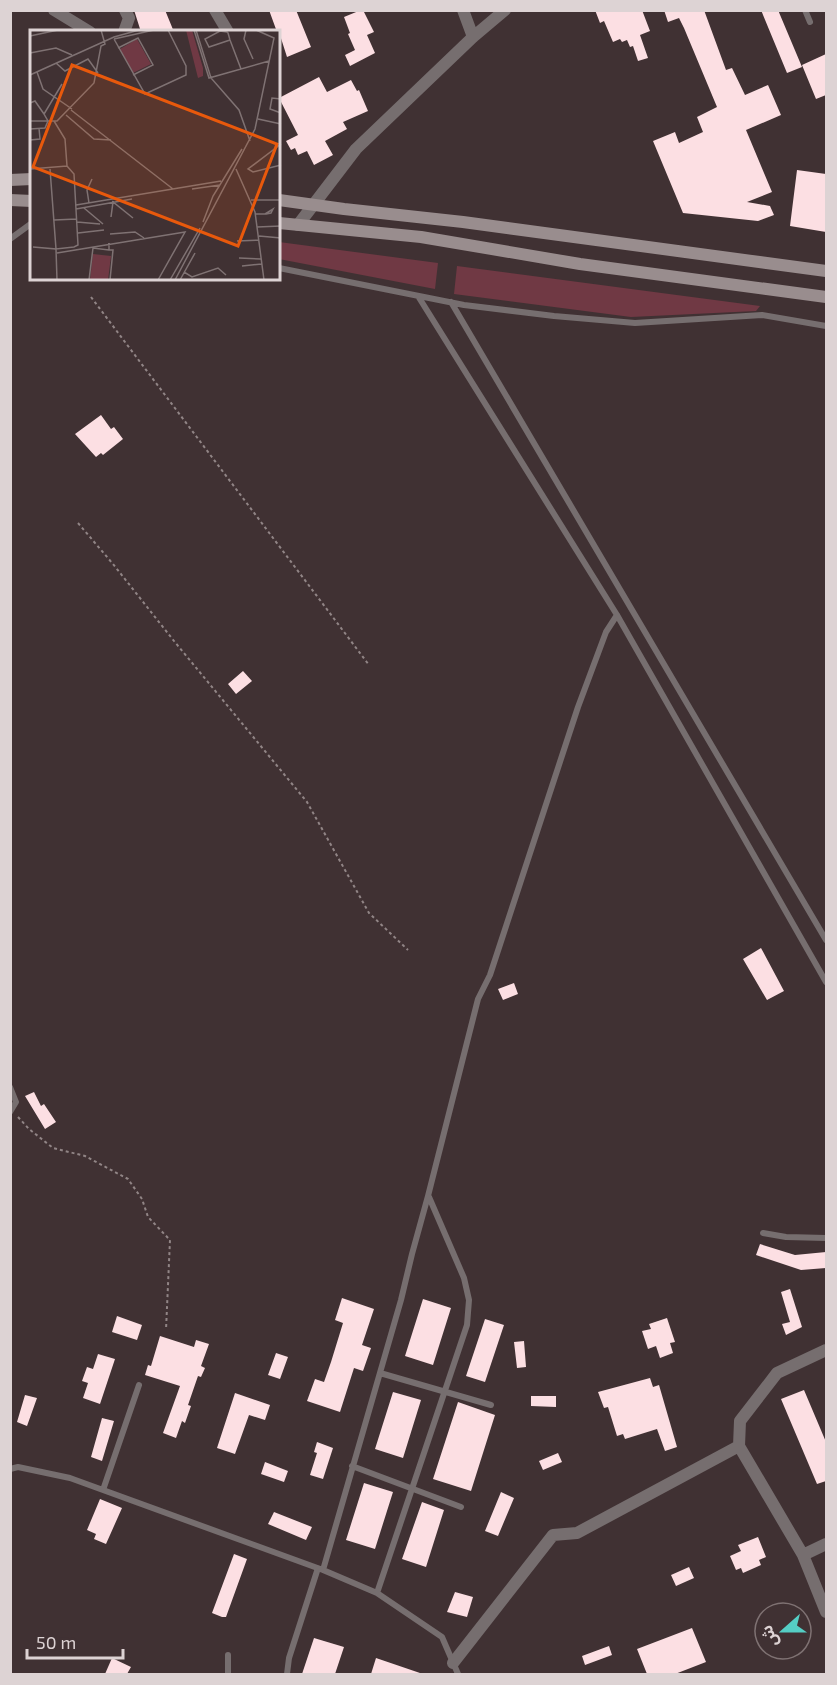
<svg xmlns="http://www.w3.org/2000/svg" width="837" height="1685" font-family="'Exo 2','Noto Sans Arabic',sans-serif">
<rect width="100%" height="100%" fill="#403133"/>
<path fill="#703944" d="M279 242 438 263 435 289 279 259Z
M457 266 760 306 756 311 631 317 454 294Z"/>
<path fill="#fcdfe3" d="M134 10H165L174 32H141Z
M269 10H296L311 47 287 57 279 32H277Z
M361 10H363L374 32 367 35 375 53 350 66 345 55 355 50 348 34 350 33 344 17Z
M595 10H642L650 31 640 35 648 58 638 61 633 46 630 47 627 40 622 42 620 39 613 42 604 21 600 23Z
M664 10H704L726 70 732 68 745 95 768 85 781 115 746 130 772 192 747 202 770 206 774 215 758 221 683 213 653 141 675 132 679 143 703 132 697 117 717 107 684 28 679 18 668 22Z
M761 10H778L802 67 787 73Z
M826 54V95L816 99 802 65Z
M319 77 327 92 351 80 357 91 359 90 368 111 343 122 347 129 325 141 333 155 314 165 307 151 298 155 295 148 291 150 286 141 298 135 279 98Z
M797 170 826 174V232L790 226Z
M101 415 111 429 114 427 123 439 103 455 101 453 96 457 75 434Z
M243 671 252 681 236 694 228 684Z
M761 948 784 991 767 1000 743 959Z
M514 983 518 994 503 1000 498 989Z
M34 1092 41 1106 44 1104 56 1122 45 1129 25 1096Z
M760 1244 795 1255 826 1252V1268L801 1270 756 1255Z
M790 1289 802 1327 786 1335 782 1324 790 1322 781 1292Z
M342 1298 374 1309 362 1345 371 1348 363 1371 354 1368 340 1412 307 1401 315 1379 324 1382 331 1362 343 1323 335 1320Z
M423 1299 451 1308 433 1365 405 1356Z
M117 1316 142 1325 137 1340 112 1332Z
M667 1318 675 1342 670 1343 673 1353 660 1358 656 1346 648 1349 642 1331 651 1329 649 1324Z
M485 1319 504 1325 485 1382 466 1376Z
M160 1336 194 1347 196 1340 209 1344 201 1366 205 1368 201 1377 198 1376 188 1405 191 1406 185 1423 182 1421 176 1438 163 1433 180 1386 145 1375 148 1365 151 1366Z
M524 1341 526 1367 517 1368 514 1342Z
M276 1353 288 1357 280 1379 268 1375Z
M98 1354 115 1359 100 1404 83 1398 88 1383 82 1381 87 1367 93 1369Z
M650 1378 653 1387 659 1385 677 1447 665 1451 657 1429 625 1439 623 1434 617 1436 608 1407 604 1408 598 1392Z
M804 1390 826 1442V1481L817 1484 781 1399Z
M393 1392 421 1400 403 1458 375 1449Z
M235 1393 270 1405 265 1420 249 1415 235 1454 217 1448Z
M25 1395 37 1398 27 1426 17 1422Z
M531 1396H556V1407L531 1406Z
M458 1402 495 1415 471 1491 433 1479Z
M102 1418 114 1421 102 1461 91 1457Z
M317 1442 333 1448 323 1479 310 1475 317 1453 314 1452Z
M558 1453 562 1462 543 1470 539 1461Z
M265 1462 288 1471 284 1482 261 1474Z
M364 1483 393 1492 375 1549 346 1540Z
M501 1492 514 1498 498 1536 485 1531Z
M100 1499 122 1508 106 1544 94 1539 96 1534 87 1530Z
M422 1502 444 1510 426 1567 402 1559Z
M274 1512 312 1527 306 1540 268 1524Z
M758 1537 766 1557 759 1560 761 1565 743 1573 741 1568 736 1570 730 1556 741 1551 738 1545Z
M234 1554 247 1559 226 1617H222L212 1613Z
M689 1567 694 1578 676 1586 671 1575Z
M455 1592 473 1597 467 1617 447 1612Z
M692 1628 706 1662 675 1674H647L637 1649Z
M314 1638 344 1647 335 1674H302Z
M609 1646 612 1655 585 1665 582 1656Z
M112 1658 131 1667 127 1674H105Z
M376 1658 420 1673V1674H371Z"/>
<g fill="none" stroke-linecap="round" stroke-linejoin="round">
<path stroke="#918586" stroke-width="2" stroke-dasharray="3 3" stroke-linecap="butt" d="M91 297 369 665
M78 523 113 564 174 641 307 802 369 913 408 950
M18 1117 29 1129 53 1148 85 1156 128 1179 142 1199 148 1217 170 1240 166 1330"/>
<path stroke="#766e6f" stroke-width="6" d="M805 10 810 22
M10 239 32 223
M279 268 464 305 554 316 635 323 762 315 826 326
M418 296 617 615 826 982
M451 302 826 940
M10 1087 16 1102 10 1112
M763 1233 786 1237 826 1238
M380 1373 491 1405
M352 1466 461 1507
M10 1469 18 1467 70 1478 323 1570 377 1593 442 1637 458 1674
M103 1490 139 1385
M323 1570 401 1300 412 1254 428 1196 478 999 490 975 578 707 606 632 617 615
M377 1593 467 1325 469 1300 464 1278 429 1197
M228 1674V1655
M287 1674 289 1658 318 1568"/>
<path stroke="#766e6f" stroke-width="12" d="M54 10 90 32
M215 10 228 32
M463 10 473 37
M124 32 129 18 125 10
M298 225 356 149 473 37 505 10
M826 1350 777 1373 740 1421 739 1446 803 1555 826 1612
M803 1555 826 1544
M453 1663 553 1535 577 1533 739 1446"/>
<path stroke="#998d8e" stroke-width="12" d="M10 180 32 179
M10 200 32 201
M279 200 344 209 463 222 826 271
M279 223 421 237 580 264 826 297"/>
</g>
<g transform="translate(30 30)">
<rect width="250" height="250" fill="#403133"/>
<path d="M156 0H162L173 38V46L168 48ZM107 9 121 34 103 43 90 19ZM63 224 81 226 78 250H60Z" fill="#703944"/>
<path fill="none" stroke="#7f7273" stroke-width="1.5" d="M164 0 179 48 239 31M166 0 181 48 209 80 220 111M216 0 214 9 223 29M0 6 28 0M84 9 115 64 156 45V36L138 0M84 9 124 0M200 10 179 17 175 9 190 1 197 2 198 3 200 10 211 39M88 18 108 8 123 35 103 45M0 23 26 18 42 25M26 33 35 41 58 29 68 43M7 42 13 59 42 79M0 45 84 7 109 0M251 69 242 68 240 79 251 83M0 73 5 71 14 84M41 80 143 159M36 85 64 109 81 110M228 89 251 94M0 91H27L64 53 71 16 75 14 71 0M24 91 35 109 37 136M0 99 15 98 18 91 14 84 32 54M0 110 10 109 9 98M251 114 218 139 223 142 251 135M0 139 37 136 44 144 48 215 44 217 26 219 20 139M206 139 225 182 234 250M162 159 190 155M221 170H251M59 173 57 160 62 149M46 175 191 151M54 178 73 194M46 179 102 169M0 180V237M225 184H236L241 183 243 179 235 184M81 187 83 172 103 188M24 190 47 189M47 192 70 194M173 192 183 166 212 119M227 197 251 196M48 203 74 200M80 204 105 202 114 208M229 206 251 208M207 211 229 210M79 213V220H83L80 250M3 217 26 219 27 250M27 223 155 202 128 250M209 228 231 229M212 236 232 234M154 242 162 247 188 238 196 245M59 250 63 218 79 220M140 250 170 198M145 250 225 99 244 8 226 0M150 250 165 223"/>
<path fill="#e8590c" fill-opacity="0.15" stroke="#e8590c" stroke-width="3" d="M42 35 247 114 208 216 3 137Z"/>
<rect width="250" height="250" fill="none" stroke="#ddd3d4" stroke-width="3"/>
</g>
<rect width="837" height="1685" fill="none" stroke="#ddd3d4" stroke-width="24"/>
<g transform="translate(783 1631) rotate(249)"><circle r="28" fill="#403133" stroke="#7f7273" stroke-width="1.5"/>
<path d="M0-4.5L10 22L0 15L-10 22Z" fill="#55cec5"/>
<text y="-9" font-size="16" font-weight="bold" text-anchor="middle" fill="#ddd3d4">ش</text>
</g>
<path d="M27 1649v9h96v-9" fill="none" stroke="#ddd3d4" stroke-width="3"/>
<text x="36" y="1649" font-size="18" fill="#ddd3d4" stroke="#403133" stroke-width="4.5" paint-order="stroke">50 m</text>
</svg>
